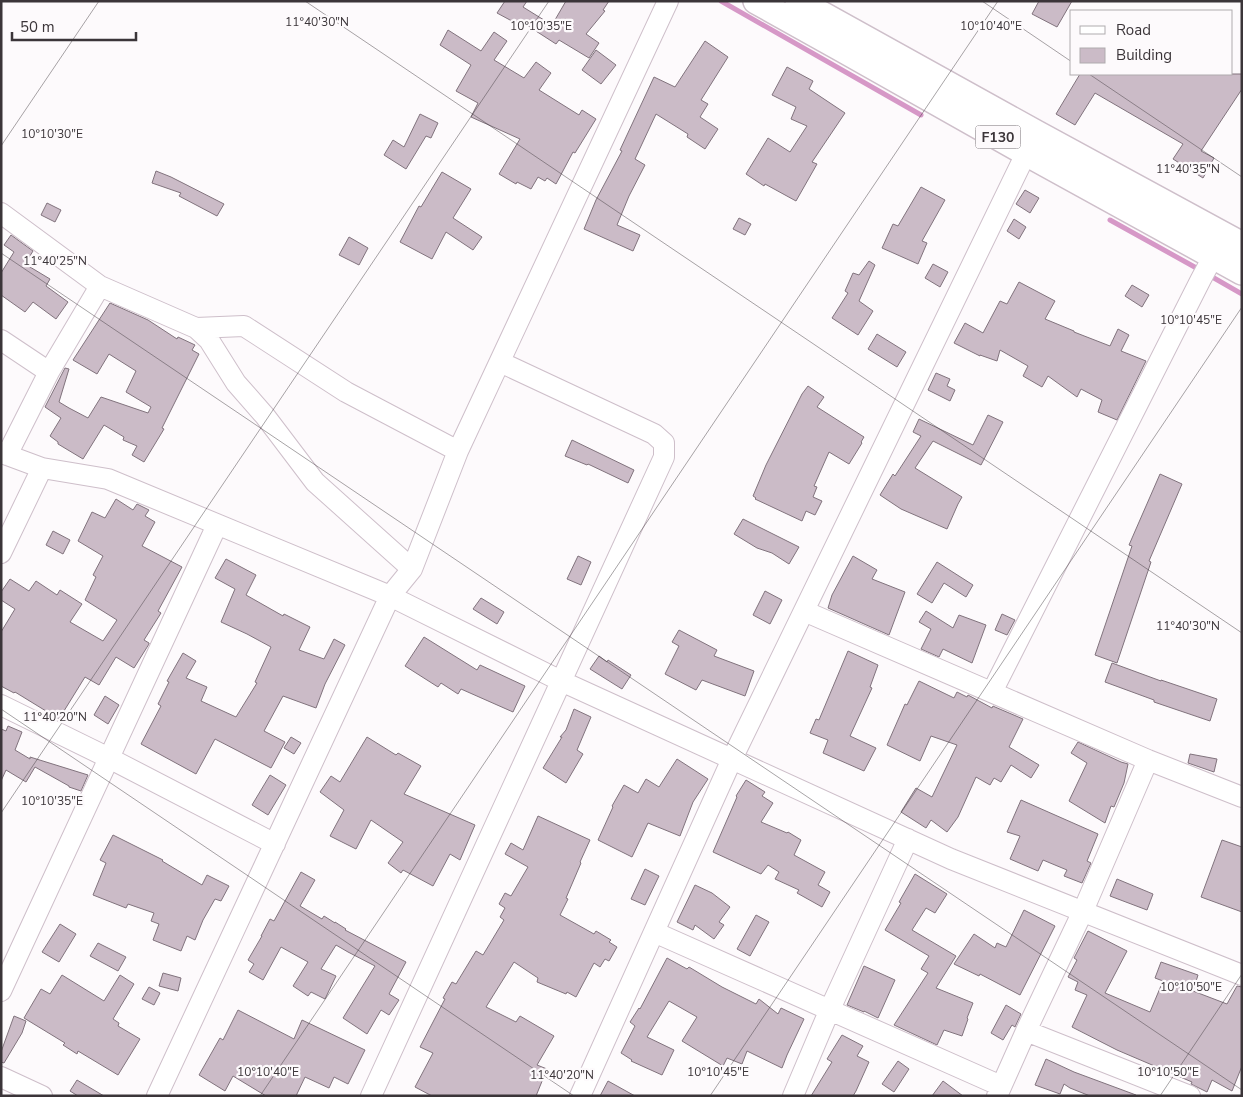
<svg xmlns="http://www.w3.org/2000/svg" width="1243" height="1097" font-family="'Nunito Sans',sans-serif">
<rect width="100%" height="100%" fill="#fdfafc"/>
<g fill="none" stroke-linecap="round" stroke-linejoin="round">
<path stroke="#d698c7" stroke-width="5" d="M721 1 921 115
M1110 220 1200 270
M1207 274 1242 294"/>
</g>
<path fill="#cbbbc7" stroke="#81737d" d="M505 1H527L523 7 552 25 566 1H609L603 10 605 11 586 34 599 43 589 58 559 40 556 44 525 24 523 27 497 13Z
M1039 1H1072L1057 27 1032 14Z
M448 30 481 51 494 32 507 41 494 60 524 78 536 62 551 73 539 90 579 115 582 110 596 119 575 153 573 152 556 184 547 178 545 181 538 177 531 189 517 182 516 184 499 174 520 139 471 117 478 103 456 91 471 65 440 45Z
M705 41 728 57 701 100 708 104 700 117 718 129 705 149 687 137 688 134 656 114 635 159 645 165 629 196 617 225 640 235 633 251 584 229 596 200 622 151 620 150 654 77 675 87Z
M596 50 616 65 601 84 582 70Z
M787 67 813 81 809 89 845 113 812 162 817 164 796 201 765 184 764 186 746 174 768 138 790 152 807 126 791 119 796 107 772 95Z
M1080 74H1242V89L1201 151 1214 158 1203 178 1173 159 1183 144 1095 93 1075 125 1056 114Z
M420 114 438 123 431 138 426 136 406 169 384 155 393 140 404 147Z
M156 171 171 177 224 204 217 216 179 196 181 193 152 183Z
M442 172 471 189 453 218 482 237 473 250 446 232 432 259 400 242 419 206 421 207Z
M921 187 945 200 922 241 927 243 918 264 882 248 893 224 898 226Z
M1025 190 1039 198 1030 213 1016 204Z
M47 203 61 210 55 222 41 215Z
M739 218 751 224 745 235 733 229Z
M1014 219 1026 227 1019 239 1007 231Z
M11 235 33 251 25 264 50 279 46 286 68 302 56 319 33 302 25 312 1 295V273L14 252 4 245Z
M349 237 368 248 359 265 339 255Z
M869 261 875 265 859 301 873 311 858 335 832 318 848 293 845 291 853 273 859 275Z
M933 264 948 272 940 287 925 278Z
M1019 282 1055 301 1045 319 1074 331V332L1110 346 1118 329 1129 335 1121 351 1146 361 1117 420 1098 412 1102 400 1081 389 1077 397 1048 376 1042 387 1023 376 1028 366 1000 350 997 361 980 355V356L954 343 965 323 983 333 1000 301 1007 304Z
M1132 285 1149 295 1142 307 1125 296Z
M110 303 148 320 177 339 178 337 195 345 192 350 199 354 162 428 164 429 144 462 132 455 137 446 123 440 124 437 104 425 83 459 58 444V442L50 436 61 418 45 407 65 368 69 369 59 402 69 408 88 418 101 397 148 413 151 407 126 392 136 371 109 354 97 374 73 360Z
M877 334 906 352 897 367 868 349Z
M936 373 950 379 947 386 955 390 950 401 928 390Z
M808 386 824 397 817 407 864 437 861 442 862 443 849 464 829 452 814 486 817 487 813 497 822 501 815 515 806 511 802 521 755 499 756 498 753 496 766 465 802 394Z
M988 415 1003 422 981 465 933 441 915 468 962 497 958 504 947 529 901 509 880 495 893 474 895 476 921 436 913 432 919 419 973 445Z
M572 440 634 470 628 483 588 464 587 465 565 456Z
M1160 474 1182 484 1149 561 1151 562 1117 663 1095 655 1132 546 1129 545Z
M116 499 133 510 137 504 149 510 145 516 155 522 142 546 182 567 158 611 161 613 144 640 149 643V644L134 668 116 657 99 685 85 677 59 719 15 692 14 693 1 686V632L15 609 1 600V592L10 579 29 591 36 581 57 595 60 590 82 604 70 622 103 641 117 620 85 600 96 577 93 575 103 556 78 541 92 512 105 518Z
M743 519 799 547 789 564 772 553 757 548 734 534Z
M53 531 70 540 63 554 46 545Z
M578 556 591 562 581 585 567 579Z
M853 556 877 570 872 579 905 592 889 635 828 608 832 595Z
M226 559 256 575 246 595 283 616 284 614 310 627 299 650 324 659 334 639 345 645 325 684 316 708 283 696 264 731 285 742 271 768 215 739 196 774 141 744 161 706 158 704 169 682 167 681 183 653 196 661 186 678 207 687 201 701 236 717 257 683 255 682 271 647 247 634 221 622 235 589 215 578Z
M937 562 973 585 966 597 944 583 932 603 917 594Z
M765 591 782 600 770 624 753 615Z
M481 598 504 612 497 624 473 609Z
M926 611 953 628 959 615 986 625 972 663 943 649 939 657 921 649 931 629 919 622Z
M1002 614 1015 620 1007 635 995 630Z
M679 630 717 650 714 656 754 671 745 696 702 680 696 690 665 674 679 646 672 642Z
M424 637 477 670 480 665 525 686 513 712 461 689 458 694 441 683 438 687 405 666Z
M848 651 878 665 870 687 872 688 850 736 876 748 864 771 823 753 828 740 810 733 816 719 819 720Z
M599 656 607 662 608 660 631 675 622 689 590 669Z
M1112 663 1161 681V680L1217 699 1210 721 1154 702V700L1105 682Z
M919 681 954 698 957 692 967 697 968 695 992 708 993 706 995 707 1023 719 1009 747 1039 765 1031 778 1011 765 1001 782 994 778 990 785 976 777 958 817 947 832 931 820 926 828 901 812 916 788 932 797 957 745 931 736 920 761 887 745 905 704 907 705Z
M105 696 119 705 108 724 94 715Z
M574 709 591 717 577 750 583 754 566 783 543 768 562 737H560L566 730Z
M8 726 22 732 15 750 30 759V757L88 775 81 791 69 787V786L35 767 26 782 6 770 1 781V729L6 731Z
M291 737 301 743 294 754 284 748Z
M367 737 396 755 398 753 421 766 404 794 475 825 460 860 450 854 433 886 403 870 401 873 388 863 403 842 371 820 356 849 330 836 344 810 320 792 331 776 340 782Z
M1078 742 1121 762 1128 764 1124 783 1114 807 1111 806 1105 823 1069 801 1087 763 1071 753Z
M1190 754 1217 759 1214 772 1188 763Z
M677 759 708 779 693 802 680 836 648 823 632 857 598 840 613 807 612 806 624 785 638 793 646 779 659 787Z
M270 775 286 785 268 815 252 805Z
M746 780 765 792 762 796 773 803 761 822 787 833 788 832 801 840 794 855 825 872 818 885 830 892 822 907 797 893 799 890 775 879 779 872 768 865 761 874 713 852 737 797 736 796Z
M1021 800 1098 834 1087 861 1091 863 1082 883 1064 876 1067 870 1043 860 1038 871 1010 859 1020 836 1007 832Z
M538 816 590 840 580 862 581 863 566 898 568 899 560 915 594 934 596 931 611 940 609 942 617 947 609 961 605 959 600 967 594 963 576 997 567 992 566 994 537 982 538 978 514 962 486 1007 516 1022 520 1016 554 1036 537 1065 547 1069 536 1096H432L415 1087 433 1053 420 1047 445 999 443 998 452 982 456 984 476 951 483 955 504 920 500 917 505 908 499 904 505 893 511 896 528 867 505 854 511 843 523 850Z
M113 835 163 860 162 861 202 885 207 875 229 886 221 901 215 899 203 920 195 940 187 936 181 951 153 940 159 924 151 921 154 913 128 904 126 908 93 895 106 863 100 860Z
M1222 840 1242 847V912L1201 897Z
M645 869 659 876 645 905 631 899Z
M301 872 315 880 300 906 322 919 324 916 335 923V922L346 929 345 930 406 962 389 994 399 1000 389 1015 381 1010 367 1034 343 1018 375 966 348 952 336 945 321 969 336 976 325 999 311 992 308 996 293 986 308 962 281 947 263 980 249 972 254 964 248 960 262 936H261L270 919 274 921Z
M915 874 947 894 935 913 926 908 912 930 956 956 936 988 973 1003 967 1018 968 1019 962 1036 944 1030 937 1045 894 1025 928 973 921 969 929 956 885 930 901 903 899 902Z
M1117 879 1153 894 1147 910 1110 896Z
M695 885 712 893 730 907 719 922 724 925 714 939 695 925 693 930 677 922Z
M1024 910 1055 926 1020 995 980 974 979 976 954 964 974 934 995 948 997 943 1006 947Z
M756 915 769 922 750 956 737 949Z
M60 924 76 934 59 962 42 952Z
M1088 931 1127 951 1105 993 1150 1012 1163 981 1155 978 1161 962 1198 975 1193 991 1227 1004 1237 986 1242 987V1066L1232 1091 1212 1080 1207 1092 1191 1084 1192 1082 1117 1050 1072 1027 1087 995 1075 990 1078 982 1068 977 1077 960 1074 958Z
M98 943 126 957 118 971 90 956Z
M667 958 687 969 689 967 722 987 756 1004 759 999 778 1014 781 1008 804 1019 787 1055 782 1068 747 1051 742 1064 727 1058 723 1066 682 1041 697 1017 669 1001 647 1037 674 1050 662 1075 631 1061 632 1060 621 1053 635 1026 630 1022 639 1008 640 1009Z
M864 966 895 980 878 1018 864 1011V1012L847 1005Z
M163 973 181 978 178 991 159 986Z
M62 975 104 1001 120 975 134 984 113 1019 119 1023 118 1026 140 1039 118 1075 78 1051 77 1054 63 1045 65 1043 24 1018 41 989 50 994Z
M149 987 160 993 154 1005 142 999Z
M1006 1005 1021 1014 1015 1027 1012 1025 1003 1040 991 1033Z
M238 1010 294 1039 302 1020 365 1050 348 1084 334 1077 329 1088 305 1077 296 1096H266L233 1076 225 1091 199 1075 220 1038 223 1040Z
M14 1016 26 1021 22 1033 4 1063 1 1062V1052Z
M842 1035 863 1046 857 1056 869 1062 856 1091 853 1096H811L832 1062 827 1059Z
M1046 1059 1074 1072 1136 1095V1096H1090L1070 1088 1064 1084 1060 1094 1035 1085Z
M898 1061 909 1069 894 1092 882 1084Z
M77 1080 104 1096H78L70 1091Z
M608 1081 635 1096H600Z
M943 1081 963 1096H932Z"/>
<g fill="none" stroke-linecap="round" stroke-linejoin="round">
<defs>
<path id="minor" d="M1 213 100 286 196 328 244 326 346 392 458 451
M196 328 209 340 236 383 265 416 315 482 412 569
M1 340 49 372
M1 452 7 455 42 468 108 479 390 596 561 681 951 859 1242 975
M7 455 49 372 100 286
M1 553 42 468
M804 611 1148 760 1242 797
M992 692 1201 279 1220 244
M1 705 109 758 275 844
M654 932 1001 1086
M1 991 217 525
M1026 1031 1190 1096
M1 1077 42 1096
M157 1096 390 596 412 569 458 451 668 1
M371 1096 664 457V443L654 434 500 362
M580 1096 732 759 1033 139
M793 1096 830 1009 908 839
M997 1096 1026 1031 1083 911 1148 760"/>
<path id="major" d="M756 1 842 49 1026 153 1242 272
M798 1 1036 133 1242 245"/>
</defs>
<use href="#minor" stroke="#cebfca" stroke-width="22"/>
<use href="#major" stroke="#cebfca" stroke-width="28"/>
<use href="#minor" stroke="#fff" stroke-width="20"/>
<use href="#major" stroke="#fff" stroke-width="25"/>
</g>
<path fill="none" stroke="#3b3539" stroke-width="1" stroke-opacity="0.45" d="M305 1 1242 633M982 1 1072 62M1089 74 1242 177M1 146 99 1M1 253 1242 1090M1 709 574 1096M1 813 549 1M260 1096 998 1M710 1096 1242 307M1160 1096 1242 974"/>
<g text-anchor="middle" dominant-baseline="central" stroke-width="4.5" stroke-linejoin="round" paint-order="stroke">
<rect fill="#fdfafc" stroke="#757074" stroke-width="1" x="975.5" y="125.5" width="45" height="23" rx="4"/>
<g font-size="14" font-weight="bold" fill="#3b3539">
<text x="998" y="137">F130</text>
</g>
</g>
<g font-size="12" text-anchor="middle" fill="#3b3539" stroke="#fdfafc" stroke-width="4.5" stroke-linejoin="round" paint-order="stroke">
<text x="317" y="26">11°40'30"N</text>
<text x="541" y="30">10°10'35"E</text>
<text x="991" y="30">10°10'40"E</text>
<text x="52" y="138">10°10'30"E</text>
<text x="1188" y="173">11°40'35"N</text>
<text x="55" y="265">11°40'25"N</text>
<text x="1191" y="324">10°10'45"E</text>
<text x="1188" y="630">11°40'30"N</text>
<text x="55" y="721">11°40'20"N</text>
<text x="52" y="805">10°10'35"E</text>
<text x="1191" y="991">10°10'50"E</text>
<text x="268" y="1076">10°10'40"E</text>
<text x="718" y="1076">10°10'45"E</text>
<text x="1168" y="1076">10°10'50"E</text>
<text x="562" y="1079">11°40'20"N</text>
</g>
<rect width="1243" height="1097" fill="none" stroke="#3b3539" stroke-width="5"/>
<rect x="1070" y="10" width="162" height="65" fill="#fdfafc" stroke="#afabae"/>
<rect x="1080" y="26" width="25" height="8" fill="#ffffff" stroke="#afabae"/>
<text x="1116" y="35" font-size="15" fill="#3b3539">Road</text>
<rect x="1080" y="48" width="25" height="15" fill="#cbbbc7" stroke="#afabae"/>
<text x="1116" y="60" font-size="15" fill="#3b3539">Building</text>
<path d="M12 32v8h124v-8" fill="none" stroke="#3b3539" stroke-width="2.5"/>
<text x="20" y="32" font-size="15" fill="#3b3539" stroke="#fdfafc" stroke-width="4" paint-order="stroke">50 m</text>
</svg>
